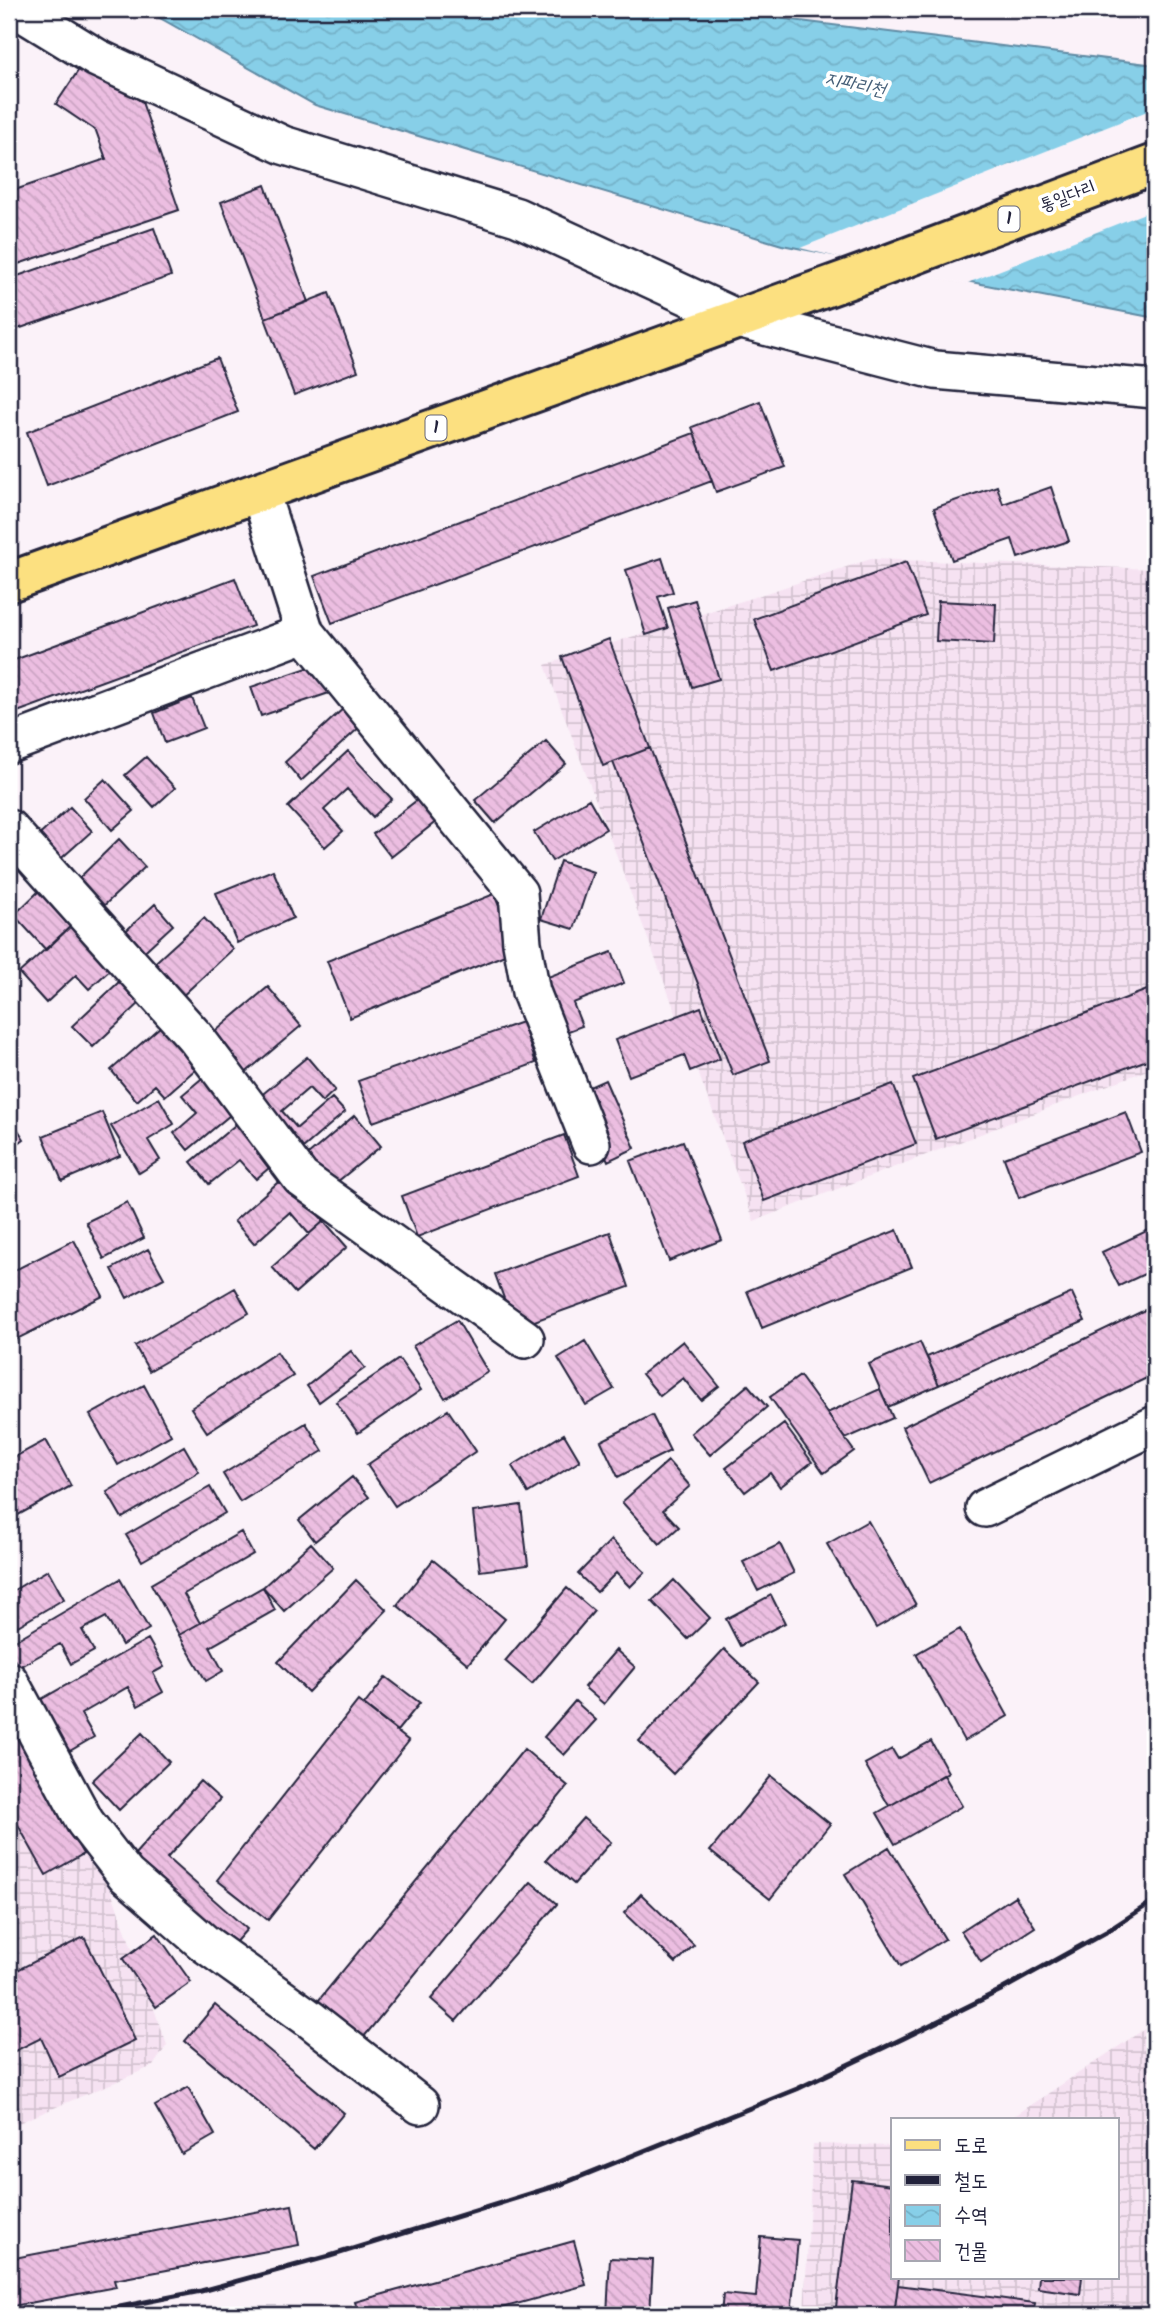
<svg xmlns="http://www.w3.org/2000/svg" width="1164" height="2324" font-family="Kalam,'Poor Story',sans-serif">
<defs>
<pattern id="industrial-grid" width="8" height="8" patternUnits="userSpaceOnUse" patternTransform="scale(1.75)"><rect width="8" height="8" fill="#f6e2f2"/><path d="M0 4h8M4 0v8" fill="none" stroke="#d3c2d0"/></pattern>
<pattern id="water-waves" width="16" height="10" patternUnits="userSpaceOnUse" patternTransform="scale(1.75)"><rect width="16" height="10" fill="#87cfe8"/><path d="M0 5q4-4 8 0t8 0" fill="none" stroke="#74b1c8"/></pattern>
<pattern id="building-back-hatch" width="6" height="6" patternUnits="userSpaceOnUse" patternTransform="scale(1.75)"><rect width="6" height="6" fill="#ecbee1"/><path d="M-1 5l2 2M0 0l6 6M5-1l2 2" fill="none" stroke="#caa3c2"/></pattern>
</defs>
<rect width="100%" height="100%" fill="#fbf2f9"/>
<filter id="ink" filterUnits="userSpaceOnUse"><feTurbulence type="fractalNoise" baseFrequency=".0143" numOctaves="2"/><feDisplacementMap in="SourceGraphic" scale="14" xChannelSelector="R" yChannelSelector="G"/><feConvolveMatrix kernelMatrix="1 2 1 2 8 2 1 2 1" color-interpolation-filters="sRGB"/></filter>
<g filter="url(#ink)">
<path fill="url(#industrial-grid)" d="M871 559 1155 569V1067L754 1221 545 665Z
M9 1700 101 1863 167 2045 153 2066 9 2127Z
M1155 2022V2315H804L813 2144 893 2146V2277H1117V2119H1010Z"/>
<path fill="url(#water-waves)" stroke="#5f8aa3" stroke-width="2" d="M144 9H704L1155 65V318L782 245 315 105Z"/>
<path fill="#fbf2f9" d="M1155 108V209L965 284 883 268 800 248Z"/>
<path fill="url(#building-back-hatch)" stroke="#22223b" stroke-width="2" d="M84 62 142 102 179 210 9 267V192L106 159 96 131 56 104Z
M265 185 308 302 265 318 221 202Z
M154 228 171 276 9 332V279Z
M329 293 358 371 294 395 265 318Z
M217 358 238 412 47 486 27 432Z
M760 401 785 467 716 492 692 427Z
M694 433 712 481 332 623 314 576Z
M997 486 1003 504 1051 487 1069 541 1018 558 1012 539 952 560 934 508Z
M662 558 673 592 658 597 668 628 646 635 626 570Z
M906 562 926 615 774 671 754 619Z
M235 578 253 626 9 715V662Z
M695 600 719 679 692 687 668 608Z
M938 601 996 604 994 644 936 641Z
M609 639 650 748 603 766 562 657Z
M319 664 329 693 261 716 251 687Z
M192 698 204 728 165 743 154 713Z
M345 707 362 725 301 781 285 762Z
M546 741 566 764 495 823 475 800Z
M650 748 770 1061 733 1075 613 762Z
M348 751 392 799 373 817 347 789 324 810 343 831 325 847 288 807Z
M146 757 175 788 154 807 125 775Z
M105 779 134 811 112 830 84 798Z
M425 794 442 817 391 857 373 834Z
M589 799 606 829 552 861 534 832Z
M70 807 92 831 55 864 34 840Z
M119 839 145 867 96 913 70 887Z
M560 861 593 872 574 929 541 919Z
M273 870 293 918 237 943 216 893Z
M39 891 71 926 46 950 14 915Z
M494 894 517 950 350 1018 327 961Z
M155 904 173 925 136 959 117 939Z
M204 918 233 949 178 1000 148 969Z
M71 926 111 969 89 989 76 975 46 1003 19 973Z
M612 952 624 983 573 1003 582 1026 555 1036 535 982Z
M120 981 140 1003 93 1047 72 1026Z
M268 987 301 1026 237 1080 204 1041Z
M1155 987V1057L936 1139 913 1079Z
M701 1007 720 1059 690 1071 684 1055 629 1076 615 1040Z
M522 1022 536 1063 373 1122 358 1081Z
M161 1026 197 1068 165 1096 155 1085 137 1101 111 1070Z
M307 1057 335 1090 322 1102 309 1088 282 1111 297 1128 332 1098 345 1112 296 1154 252 1103Z
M207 1074 236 1110 188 1150 174 1133 197 1113 182 1095Z
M605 1080 635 1148 608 1161 578 1092Z
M893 1084 916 1144 764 1201 742 1141Z
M159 1098 174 1124 148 1140 160 1160 139 1173 111 1126Z
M102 1112 120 1156 62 1181 43 1136Z
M1126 1112 1141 1152 1019 1198 1004 1158Z
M355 1115 381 1146 326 1191 301 1161Z
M9 1116 24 1139 9 1150Z
M240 1121 275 1163 256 1179 239 1160 209 1184 191 1162Z
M564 1135 579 1176 417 1237 402 1196Z
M683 1141 722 1240 669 1261 630 1161Z
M284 1177 324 1221 309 1234 290 1212 254 1244 234 1221Z
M127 1202 144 1238 104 1259 86 1222Z
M324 1221 347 1247 295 1293 272 1267Z
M1155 1227V1269L1119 1286 1102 1252Z
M897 1230 912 1267 762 1328 747 1291Z
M610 1232 629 1287 515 1328 495 1274Z
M74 1240 103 1296 9 1343V1273Z
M148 1249 164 1278 127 1298 112 1269Z
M235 1288 249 1313 149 1371 135 1346Z
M1072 1293 1085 1321 939 1385 927 1357Z
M1155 1305V1374L929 1483 902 1427Z
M457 1320 488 1372 445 1398 413 1346Z
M585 1341 614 1389 586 1405 558 1358Z
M683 1341 719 1386 701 1400 683 1378 660 1396 642 1374Z
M920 1342 939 1385 888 1407 869 1364Z
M351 1351 365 1368 319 1402 307 1386Z
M277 1352 293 1376 207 1432 191 1408Z
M399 1359 421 1390 358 1433 336 1402Z
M800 1376 854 1451 824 1473 770 1397Z
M144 1385 171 1435 118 1465 90 1415Z
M748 1385 767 1407 710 1455 691 1433Z
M880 1389 893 1418 845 1439 827 1413Z
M448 1410 476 1451 395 1506 367 1465Z
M652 1415 670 1451 618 1477 601 1441Z
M306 1423 323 1451 240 1502 223 1474Z
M784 1424 812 1462 780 1487 770 1473 745 1492 726 1468Z
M564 1434 580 1461 528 1493 512 1466Z
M46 1440 71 1486 9 1520V1460Z
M184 1446 199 1472 122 1518 107 1492Z
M668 1461 690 1486 663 1510 679 1527 660 1544 622 1502Z
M352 1477 369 1497 315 1541 299 1520Z
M210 1487 225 1513 142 1561 126 1535Z
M521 1505 528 1565 480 1571 473 1512Z
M868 1521 916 1605 876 1628 827 1544Z
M241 1532 253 1554 184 1594 200 1623 179 1635 151 1584Z
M611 1540 645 1572 630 1587 616 1573 597 1592 578 1574Z
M311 1543 333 1568 284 1611 263 1587Z
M780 1544 794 1573 758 1591 743 1562Z
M433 1560 505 1619 468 1664 397 1605Z
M48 1570 64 1599 9 1631V1593Z
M120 1579 149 1629 122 1645 106 1617 82 1630 94 1651 71 1664 60 1644 19 1667 9 1651V1644Z
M356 1580 387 1610 308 1692 278 1662Z
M674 1580 710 1618 688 1639 652 1601Z
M263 1587 275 1610 210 1647 223 1671 206 1681 179 1635Z
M567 1588 594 1611 532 1684 505 1661Z
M771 1595 785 1623 740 1646 726 1619Z
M960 1629 1008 1716 964 1741 916 1654Z
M148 1639 164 1667 153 1673 163 1692 138 1706 128 1687 81 1714 94 1737 61 1756 33 1704Z
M724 1649 759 1682 673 1774 639 1741Z
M616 1650 635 1667 604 1704 584 1687Z
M386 1677 420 1703 397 1731 364 1705Z
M358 1701 409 1741 268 1920 217 1880Z
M575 1701 596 1720 564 1755 544 1737Z
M9 1722 83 1854 46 1875 9 1809Z
M142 1733 169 1762 119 1810 92 1781Z
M931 1741 948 1772 889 1806 865 1764 892 1749 898 1759Z
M524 1749 568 1786 363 2038 318 2001Z
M944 1775 962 1806 895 1844 877 1813Z
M771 1776 830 1824 770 1899 710 1851Z
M200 1781 220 1799 167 1858 247 1929 226 1953 126 1864Z
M583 1818 611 1842 574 1884 546 1860Z
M889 1847 945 1939 901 1966 845 1874Z
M531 1882 557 1904 456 2021 431 1999Z
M641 1894 694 1945 676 1963 624 1913Z
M1015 1896 1035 1927 981 1962 961 1931Z
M157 1934 191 1982 156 2007 123 1959Z
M84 1937 135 2040 59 2077 41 2038 9 2054V1974Z
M215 2005 344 2113 314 2149 185 2041Z
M188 2087 215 2135 182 2154 155 2106Z
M852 2180 893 2185V2277H899L894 2315H835Z
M292 2205 299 2245 114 2280 116 2287 13 2306 9 2281V2259Z
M761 2237 798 2240 791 2315H721L723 2294 756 2297Z
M574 2241 586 2285 476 2315H359L355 2302Z
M610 2258 653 2260 650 2315H607Z
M1039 2277H1082L1080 2294 1038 2288Z
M898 2285 1035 2303 1033 2315H894Z"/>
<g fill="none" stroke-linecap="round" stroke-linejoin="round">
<defs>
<path id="minor" d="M17 9 97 58 283 145 517 217 738 319 935 370 1155 389
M260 492 305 633 518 893 522 943 531 992 591 1144
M9 744 305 633
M9 829 196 1038 301 1178 525 1339
M985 1508 1155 1425
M9 1681 85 1822 126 1875 204 1943 310 2019 420 2105"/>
<path id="major" d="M9 582 863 274 1155 164"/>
</defs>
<use href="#minor" stroke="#22223b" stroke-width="42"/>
<use href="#major" stroke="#22223b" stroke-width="44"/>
<use href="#minor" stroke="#fff" stroke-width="37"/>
<use href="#major" stroke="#fce080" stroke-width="38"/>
<path stroke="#22223b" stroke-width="5" d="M79 2315 201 2291 330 2256 562 2184 797 2089 904 2038 1001 1990 1106 1932 1155 1900"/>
</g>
</g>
<g text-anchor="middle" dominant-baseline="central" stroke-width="7" stroke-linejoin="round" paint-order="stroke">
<g fill="#fff" stroke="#646476" stroke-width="2">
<rect x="998.5" y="206.5" width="21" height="25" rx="5"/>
<rect x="425.5" y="415.5" width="21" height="25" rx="5"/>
</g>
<g font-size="16" font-weight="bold" fill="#22223b">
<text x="1009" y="219">1</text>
<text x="436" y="428">1</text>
</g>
<g font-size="18" fill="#22223b" stroke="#fff">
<text transform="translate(1068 197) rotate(-21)">통일다리</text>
</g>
<g font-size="19" font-style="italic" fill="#455f78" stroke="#fff">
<text transform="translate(855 85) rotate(12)">지파리천</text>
</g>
</g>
<rect width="1164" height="2324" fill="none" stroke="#fff" stroke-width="35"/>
<rect x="18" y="18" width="1129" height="2289" fill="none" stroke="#22223b" stroke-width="2.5" filter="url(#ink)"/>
<rect x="891" y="2118" width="228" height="161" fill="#ffffff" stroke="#a7a7b1" stroke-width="2"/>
<rect x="905" y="2140" width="35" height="10" fill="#fce080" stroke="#a7a7b1" stroke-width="2"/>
<text x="954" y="2152" font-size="21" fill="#22223b">도로</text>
<rect x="905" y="2175" width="35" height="10" fill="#22223b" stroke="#a7a7b1" stroke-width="2"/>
<text x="954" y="2188" font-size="21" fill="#22223b">철도</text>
<rect x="905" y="2205" width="35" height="21" fill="url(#water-waves)" stroke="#a7a7b1" stroke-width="2"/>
<text x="954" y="2222" font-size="21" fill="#22223b">수역</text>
<rect x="905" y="2240" width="35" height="21" fill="url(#building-back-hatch)" stroke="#a7a7b1" stroke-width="2"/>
<text x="954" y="2258" font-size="21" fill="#22223b">건물</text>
</svg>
